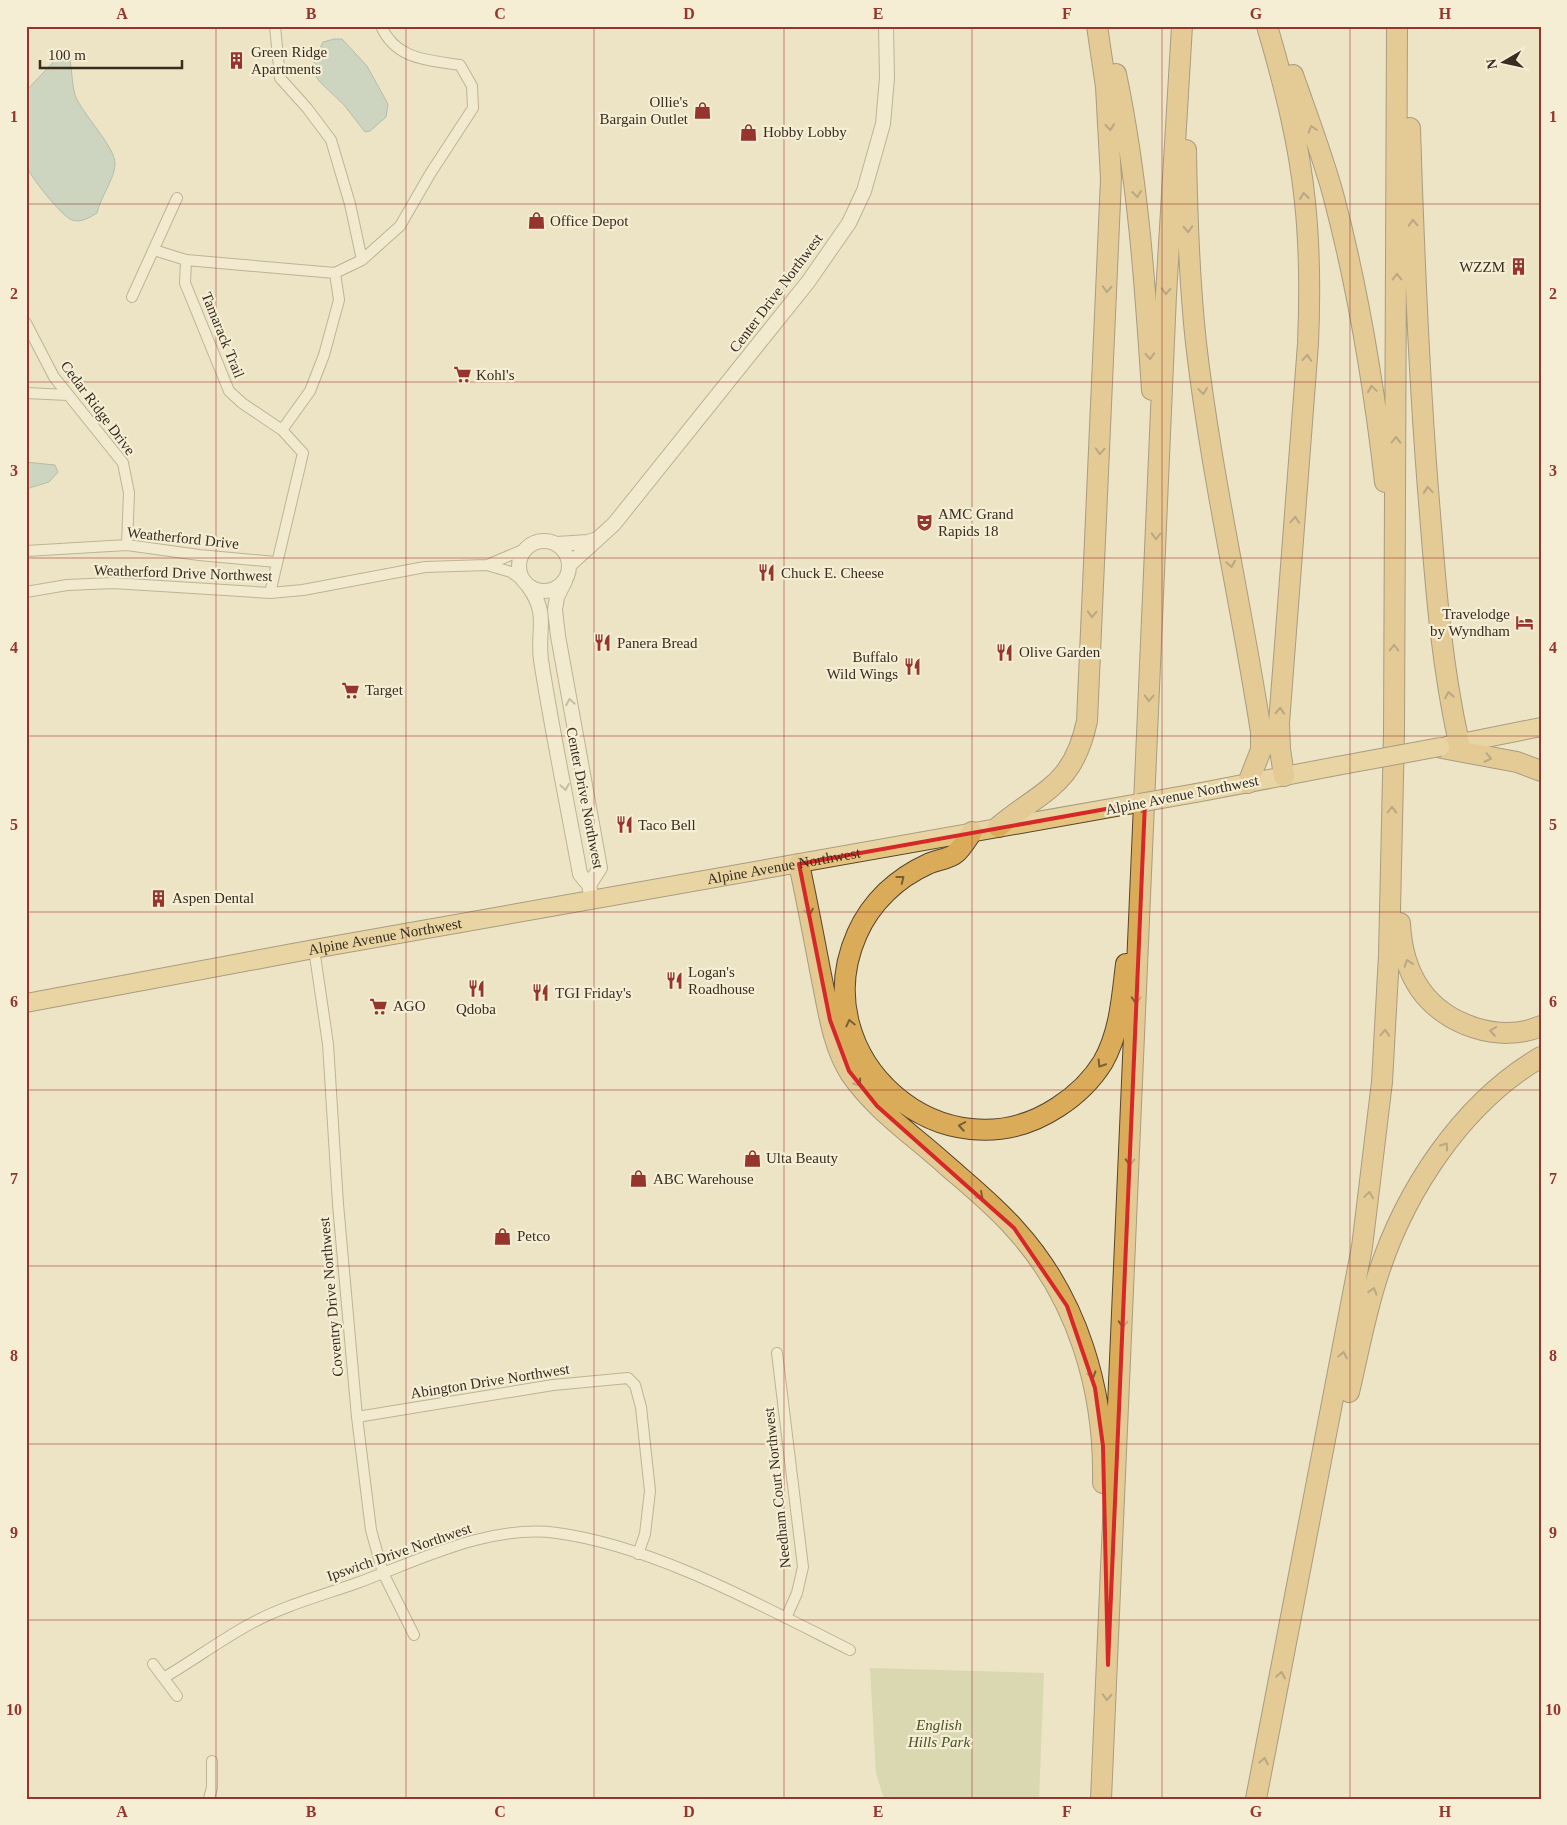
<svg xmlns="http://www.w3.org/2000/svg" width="1567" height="1825" font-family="Georgia,serif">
<rect width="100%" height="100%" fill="#ede4c5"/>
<path fill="#c1cb99" d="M870 1668 1044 1673 1039 1799H884L876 1773Z"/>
<path fill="#a7c1bb" stroke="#6e8f89" d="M334 39H342L367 66 388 104 386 117 370 131 365 132 344 105 319 81 314 73V61L323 42Z
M63 55 70 60C72 71 72 84 75 95 82 114 115 146 115 164 115 178 100 198 97 213 89 218 81 223 72 220 63 218 28 174 26 165 23 147 26 111 26 91L59 56Z
M26 462 55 465 58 472 49 482 26 489Z"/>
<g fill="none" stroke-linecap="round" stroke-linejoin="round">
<defs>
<path id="minor" d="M275 26 280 78 307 108 331 140 350 204 362 260
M154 250 186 260 335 273 362 260 400 226 430 174 473 108 472 86 460 65C428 60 396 60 381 26
M186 260 185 283 229 391 242 403 282 430 303 453 270 593
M132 297 177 198
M26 323 54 377 123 463 129 493 127 545
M26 393 68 395
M282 430 310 391 324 355 339 300 335 273
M26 551 127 545 199 555 276 562
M487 565 511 572 523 581
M26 592 67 585 113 583 270 593 303 590 425 567 487 565 525 549
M314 949 328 1044 338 1204 357 1417 371 1530 383 1573 414 1635
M777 1353 803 1567 797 1593 786 1618
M357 1417 553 1385 628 1378 635 1385 641 1407 650 1491 645 1534 638 1554
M153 1664 177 1696
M165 1677C194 1660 222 1639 252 1623 283 1606 323 1595 357 1583 420 1560 488 1524 557 1533 654 1546 762 1606 850 1650
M209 1799 212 1787V1761"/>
<path id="tertiary" d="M519 566a25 25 0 1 1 50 0a25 25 0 1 1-50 0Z
M557 544 588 542 597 539
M569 565 614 524 808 282 849 223 864 191 883 124 887 78 886 26
M565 581 557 597 555 610 558 636 600 868 589 885
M529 587C549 615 537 629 541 660 552 731 567 802 580 874L589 885 592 901"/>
<g id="trunk">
<path d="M1446 746 1541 727"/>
<path d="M1196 793 1337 766"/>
<path id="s1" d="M26 1003 314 949 1139 803"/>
</g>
<path id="motorway" d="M1267 26C1284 84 1299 142 1305 202 1310 250 1310 297 1308 344L1279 723 1280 749 1284 776
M1116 74C1138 179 1145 284 1152 390
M1293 75C1307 115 1322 154 1333 194 1358 288 1374 386 1385 482
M1410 128C1414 257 1419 385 1430 514 1436 591 1442 667 1459 743
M1186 150C1187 214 1189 279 1196 343 1211 474 1241 602 1261 732V750L1248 783
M1442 748 1517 762 1541 771
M998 827C1044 789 1073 786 1087 721L1111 179 1106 87 1097 26
M972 832C967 839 962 848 956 853 950 859 936 860 928 864 897 878 871 902 857 934 802 1058 944 1182 1058 1107 1075 1096 1092 1080 1103 1062 1120 1032 1122 997 1126 964
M799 864C807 901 814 938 821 975 828 1008 832 1044 850 1073 875 1110 913 1135 945 1164 969 1185 994 1205 1015 1229 1078 1298 1105 1391 1103 1483
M1400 923C1401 946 1407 970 1420 989 1445 1025 1500 1044 1541 1026
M1349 1392C1358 1354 1365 1315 1377 1278 1404 1192 1462 1103 1541 1057
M1101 1799 1166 295 1182 26
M1256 1799 1362 1247 1382 1082 1389 955 1394 733 1397 26"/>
</defs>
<use href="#minor" stroke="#88775c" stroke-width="12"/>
<use href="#tertiary" stroke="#88775c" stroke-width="16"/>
<use href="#trunk" stroke="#564530" stroke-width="20"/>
<use href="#motorway" stroke="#564530" stroke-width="22"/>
<use href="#minor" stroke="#f8f1d9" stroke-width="10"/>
<use href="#tertiary" stroke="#f8f1d9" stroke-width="14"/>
<use href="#trunk" stroke="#e4c47c" stroke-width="18"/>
<use href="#motorway" stroke="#daab59" stroke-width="20"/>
<defs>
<path id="trunk-bridge" d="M1337 766 1440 747
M1139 803 1196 793"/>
</defs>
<use href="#trunk-bridge" stroke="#564530" stroke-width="20" stroke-linecap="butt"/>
<use href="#trunk-bridge" stroke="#e4c47c" stroke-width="18"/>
</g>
<defs><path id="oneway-chevron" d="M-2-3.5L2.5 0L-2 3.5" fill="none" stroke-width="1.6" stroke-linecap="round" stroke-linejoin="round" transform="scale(1.25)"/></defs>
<g stroke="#795f36">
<use href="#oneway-chevron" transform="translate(1110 127) rotate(85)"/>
<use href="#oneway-chevron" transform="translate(1312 129) rotate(-108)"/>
<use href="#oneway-chevron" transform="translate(1137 194) rotate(83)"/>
<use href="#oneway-chevron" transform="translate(1304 196) rotate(-97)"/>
<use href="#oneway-chevron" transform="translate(1413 223) rotate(-92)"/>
<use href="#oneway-chevron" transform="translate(1188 229) rotate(87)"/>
<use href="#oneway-chevron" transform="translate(1397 277) rotate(-90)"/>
<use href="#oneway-chevron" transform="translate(1107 289) rotate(93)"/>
<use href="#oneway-chevron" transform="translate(1166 291) rotate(93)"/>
<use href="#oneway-chevron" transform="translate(1150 356) rotate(87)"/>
<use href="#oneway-chevron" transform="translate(1307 358) rotate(-86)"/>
<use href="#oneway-chevron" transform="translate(1372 389) rotate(-98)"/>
<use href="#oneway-chevron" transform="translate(1203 391) rotate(82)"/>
<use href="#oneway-chevron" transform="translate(1396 440) rotate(-89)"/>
<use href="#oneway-chevron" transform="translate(1100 451) rotate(93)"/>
<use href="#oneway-chevron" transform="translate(1428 490) rotate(-95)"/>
<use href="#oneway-chevron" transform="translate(1295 520) rotate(-86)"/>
<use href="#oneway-chevron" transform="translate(1156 536) rotate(92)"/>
<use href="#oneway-chevron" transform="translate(1231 564) rotate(80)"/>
<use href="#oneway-chevron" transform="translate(1092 614) rotate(93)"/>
<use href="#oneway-chevron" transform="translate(1394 648) rotate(-90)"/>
<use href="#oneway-chevron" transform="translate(1449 695) rotate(-100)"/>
<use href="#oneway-chevron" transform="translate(1149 698) rotate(92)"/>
<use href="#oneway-chevron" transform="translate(1280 711) rotate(-87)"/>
<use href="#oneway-chevron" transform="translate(1488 758) rotate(12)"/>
<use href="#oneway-chevron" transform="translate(1392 810) rotate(-89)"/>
<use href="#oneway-chevron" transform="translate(901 879) rotate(-38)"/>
<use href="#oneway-chevron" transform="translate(809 912) rotate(79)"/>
<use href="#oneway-chevron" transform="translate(1408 963) rotate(-109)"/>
<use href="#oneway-chevron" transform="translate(1136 1000) rotate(92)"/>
<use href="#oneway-chevron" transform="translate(850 1023) rotate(-103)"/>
<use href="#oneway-chevron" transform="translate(1493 1031) rotate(-172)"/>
<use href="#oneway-chevron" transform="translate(1385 1033) rotate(-86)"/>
<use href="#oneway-chevron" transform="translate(1101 1064) rotate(122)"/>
<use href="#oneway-chevron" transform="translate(858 1083) rotate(54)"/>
<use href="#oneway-chevron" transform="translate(962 1126) rotate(-170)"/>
<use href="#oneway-chevron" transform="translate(1445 1146) rotate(-55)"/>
<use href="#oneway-chevron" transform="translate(1130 1162) rotate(92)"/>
<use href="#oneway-chevron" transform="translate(1369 1195) rotate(-82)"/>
<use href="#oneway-chevron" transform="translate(980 1196) rotate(42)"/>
<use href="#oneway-chevron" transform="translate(1373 1291) rotate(-74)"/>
<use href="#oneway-chevron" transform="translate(1123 1324) rotate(92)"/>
<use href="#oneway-chevron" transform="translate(1343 1355) rotate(-79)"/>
<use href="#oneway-chevron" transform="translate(1092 1375) rotate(74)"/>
<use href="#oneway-chevron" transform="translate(1281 1675) rotate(-79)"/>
<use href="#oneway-chevron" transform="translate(1107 1697) rotate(93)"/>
<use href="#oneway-chevron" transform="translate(1264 1761) rotate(-79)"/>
</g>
<g stroke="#988f7c">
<use href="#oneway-chevron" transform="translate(570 702) rotate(-100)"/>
<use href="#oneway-chevron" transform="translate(565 787) rotate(80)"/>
</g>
<path d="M0 0H1567V1825H0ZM1145 802 1108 1665 1103 1446 1095 1388 1067 1306 1014 1228 877 1106 849 1071 830 1020 799 864Z" fill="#ede4c5" fill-opacity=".55" fill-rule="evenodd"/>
<path fill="none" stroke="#d62828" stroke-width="4" stroke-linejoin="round" d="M1145 802 1108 1665 1103 1446 1095 1388 1067 1306 1014 1228 877 1106 849 1071 830 1020 799 864Z"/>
<path fill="none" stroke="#95352d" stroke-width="1" stroke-opacity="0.55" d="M216 26V1799M406 26V1799M594 26V1799M784 26V1799M972 26V1799M1162 26V1799M1350 26V1799M26 204H1541M26 382H1541M26 558H1541M26 736H1541M26 912H1541M26 1090H1541M26 1266H1541M26 1444H1541M26 1620H1541"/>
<defs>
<symbol id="building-bare" viewBox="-9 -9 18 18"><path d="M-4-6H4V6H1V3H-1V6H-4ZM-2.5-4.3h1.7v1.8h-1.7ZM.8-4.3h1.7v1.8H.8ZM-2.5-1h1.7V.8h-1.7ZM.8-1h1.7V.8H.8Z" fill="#95352d" stroke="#f5eed5" stroke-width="2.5" paint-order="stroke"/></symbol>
<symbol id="shop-bare" viewBox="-9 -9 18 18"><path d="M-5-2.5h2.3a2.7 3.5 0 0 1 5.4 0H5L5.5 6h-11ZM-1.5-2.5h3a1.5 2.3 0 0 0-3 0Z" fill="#95352d" stroke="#f5eed5" stroke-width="2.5" paint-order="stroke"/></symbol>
<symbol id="supermarket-bare" viewBox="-9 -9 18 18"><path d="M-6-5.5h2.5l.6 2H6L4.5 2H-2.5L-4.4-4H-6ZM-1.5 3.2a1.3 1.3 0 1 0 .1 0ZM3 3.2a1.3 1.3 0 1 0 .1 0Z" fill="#95352d" stroke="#f5eed5" stroke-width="2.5" paint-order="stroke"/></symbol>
<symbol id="theatre-bare" viewBox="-9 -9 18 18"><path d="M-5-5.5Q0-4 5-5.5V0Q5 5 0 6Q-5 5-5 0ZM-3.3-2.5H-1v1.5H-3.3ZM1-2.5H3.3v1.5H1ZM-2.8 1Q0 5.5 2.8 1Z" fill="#95352d" stroke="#f5eed5" stroke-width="2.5" paint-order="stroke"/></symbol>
<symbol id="restaurant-bare" viewBox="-9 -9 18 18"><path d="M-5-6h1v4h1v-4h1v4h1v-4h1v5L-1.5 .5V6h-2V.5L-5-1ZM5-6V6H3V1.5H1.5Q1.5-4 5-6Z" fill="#95352d" stroke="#f5eed5" stroke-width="2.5" paint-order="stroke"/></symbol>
<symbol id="hotel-bare" viewBox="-9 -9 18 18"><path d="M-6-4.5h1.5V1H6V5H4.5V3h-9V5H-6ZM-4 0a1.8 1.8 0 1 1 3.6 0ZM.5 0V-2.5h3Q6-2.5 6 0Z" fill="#95352d" stroke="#f5eed5" stroke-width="2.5" paint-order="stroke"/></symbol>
</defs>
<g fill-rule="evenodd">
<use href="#building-bare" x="224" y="48" width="25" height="25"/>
<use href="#shop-bare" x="690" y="98" width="25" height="25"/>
<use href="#shop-bare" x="736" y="120" width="25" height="25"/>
<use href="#shop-bare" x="524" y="208" width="25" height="25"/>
<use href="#building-bare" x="1506" y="254" width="25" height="25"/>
<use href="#supermarket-bare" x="450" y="362" width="25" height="25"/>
<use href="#theatre-bare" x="912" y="510" width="25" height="25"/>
<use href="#restaurant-bare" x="754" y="560" width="25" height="25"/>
<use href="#hotel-bare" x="1512" y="610" width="25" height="25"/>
<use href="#restaurant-bare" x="590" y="630" width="25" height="25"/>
<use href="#restaurant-bare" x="992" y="640" width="25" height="25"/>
<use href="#restaurant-bare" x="900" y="654" width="25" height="25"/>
<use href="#supermarket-bare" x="338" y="678" width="25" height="25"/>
<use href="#restaurant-bare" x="612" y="812" width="25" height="25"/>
<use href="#building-bare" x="146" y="886" width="25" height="25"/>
<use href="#restaurant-bare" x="662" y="968" width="25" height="25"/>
<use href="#restaurant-bare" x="464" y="976" width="25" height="25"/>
<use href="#restaurant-bare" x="528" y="980" width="25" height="25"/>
<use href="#supermarket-bare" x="366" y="994" width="25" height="25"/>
<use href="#shop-bare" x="740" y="1146" width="25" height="25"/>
<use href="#shop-bare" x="626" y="1166" width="25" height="25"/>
<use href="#shop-bare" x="490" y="1224" width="25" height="25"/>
</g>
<g text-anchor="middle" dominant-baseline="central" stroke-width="4.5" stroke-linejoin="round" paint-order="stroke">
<g font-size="15" fill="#382d1f" stroke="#f5eed5" text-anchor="start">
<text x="251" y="52">Green Ridge<tspan x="251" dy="17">Apartments</tspan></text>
<text x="688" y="102" text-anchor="end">Ollie's<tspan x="688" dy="17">Bargain Outlet</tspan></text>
<text x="763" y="132">Hobby Lobby</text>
<text x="550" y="221">Office Depot</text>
<text x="1505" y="267" text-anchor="end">WZZM</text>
<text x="476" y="375">Kohl's</text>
<text x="938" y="514">AMC Grand<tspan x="938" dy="17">Rapids 18</tspan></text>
<text x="781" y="573">Chuck E. Cheese</text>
<text x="1510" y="614" text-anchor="end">Travelodge<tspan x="1510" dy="17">by Wyndham</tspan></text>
<text x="617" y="643">Panera Bread</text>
<text x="1019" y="652">Olive Garden</text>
<text x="898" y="657" text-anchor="end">Buffalo<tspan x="898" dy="17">Wild Wings</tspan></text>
<text x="365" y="690">Target</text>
<text x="638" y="825">Taco Bell</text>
<text x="172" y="898">Aspen Dental</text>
<text x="688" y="972">Logan's<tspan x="688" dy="17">Roadhouse</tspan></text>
<text x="555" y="993">TGI Friday's</text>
<text x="393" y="1006">AGO</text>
<text x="476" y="1009" text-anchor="middle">Qdoba</text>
<text x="766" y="1158">Ulta Beauty</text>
<text x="653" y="1179">ABC Warehouse</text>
<text x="517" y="1236">Petco</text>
</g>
<g font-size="15" fill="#382d1f" stroke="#f5eed5">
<text transform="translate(776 293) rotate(-53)">Center Drive Northwest</text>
<text transform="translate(223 335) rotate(68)">Tamarack Trail</text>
<text transform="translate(98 408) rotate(53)">Cedar Ridge Drive</text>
<text transform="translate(183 538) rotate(6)">Weatherford Drive</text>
<text transform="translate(183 573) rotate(2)">Weatherford Drive Northwest</text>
<text transform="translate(1182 795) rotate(-11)">Alpine Avenue Northwest</text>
<text transform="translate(585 798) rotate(79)">Center Drive Northwest</text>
<text stroke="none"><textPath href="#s1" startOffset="770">Alpine Avenue Northwest</textPath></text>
<text stroke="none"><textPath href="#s1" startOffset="365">Alpine Avenue Northwest</textPath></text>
<text transform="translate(331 1297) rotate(-95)">Coventry Drive Northwest</text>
<text transform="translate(490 1381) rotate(-9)">Abington Drive Northwest</text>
<text transform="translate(777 1488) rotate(-96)">Needham Court Northwest</text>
<text transform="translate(399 1552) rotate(-19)">Ipswich Drive Northwest</text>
</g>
<g font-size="15" font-style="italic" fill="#455426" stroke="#f5eed5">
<text x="939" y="1725">English<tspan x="939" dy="17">Hills Park</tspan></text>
</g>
</g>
<rect width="1567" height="1825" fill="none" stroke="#f5eed5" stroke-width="55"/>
<g transform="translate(1504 62) rotate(261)" stroke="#f5eed5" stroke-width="4" paint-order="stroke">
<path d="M0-4L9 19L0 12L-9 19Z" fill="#382d1f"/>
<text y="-8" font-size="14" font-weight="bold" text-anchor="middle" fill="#382d1f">N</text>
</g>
<path d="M40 60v8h142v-8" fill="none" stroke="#382d1f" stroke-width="2.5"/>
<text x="48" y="60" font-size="15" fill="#382d1f" stroke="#f5eed5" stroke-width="4" paint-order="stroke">100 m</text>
<rect x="28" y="28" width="1512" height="1770" fill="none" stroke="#95352d" stroke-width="2"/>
<g font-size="16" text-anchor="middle" font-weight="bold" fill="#95352d">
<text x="122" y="19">A</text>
<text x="311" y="19">B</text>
<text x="500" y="19">C</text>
<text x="689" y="19">D</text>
<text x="878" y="19">E</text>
<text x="1067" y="19">F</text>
<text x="1256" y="19">G</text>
<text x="1445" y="19">H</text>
<text x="14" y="122">1</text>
<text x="1553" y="122">1</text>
<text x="14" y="299">2</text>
<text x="1553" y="299">2</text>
<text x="14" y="476">3</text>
<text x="1553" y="476">3</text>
<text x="14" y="653">4</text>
<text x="1553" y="653">4</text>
<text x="14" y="830">5</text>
<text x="1553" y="830">5</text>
<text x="14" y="1007">6</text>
<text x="1553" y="1007">6</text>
<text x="14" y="1184">7</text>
<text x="1553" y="1184">7</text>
<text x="14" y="1361">8</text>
<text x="1553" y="1361">8</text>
<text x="14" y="1538">9</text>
<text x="1553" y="1538">9</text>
<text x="14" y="1715">10</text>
<text x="1553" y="1715">10</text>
<text x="122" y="1817">A</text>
<text x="311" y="1817">B</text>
<text x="500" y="1817">C</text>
<text x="689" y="1817">D</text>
<text x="878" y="1817">E</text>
<text x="1067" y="1817">F</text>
<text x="1256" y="1817">G</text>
<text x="1445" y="1817">H</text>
</g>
</svg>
